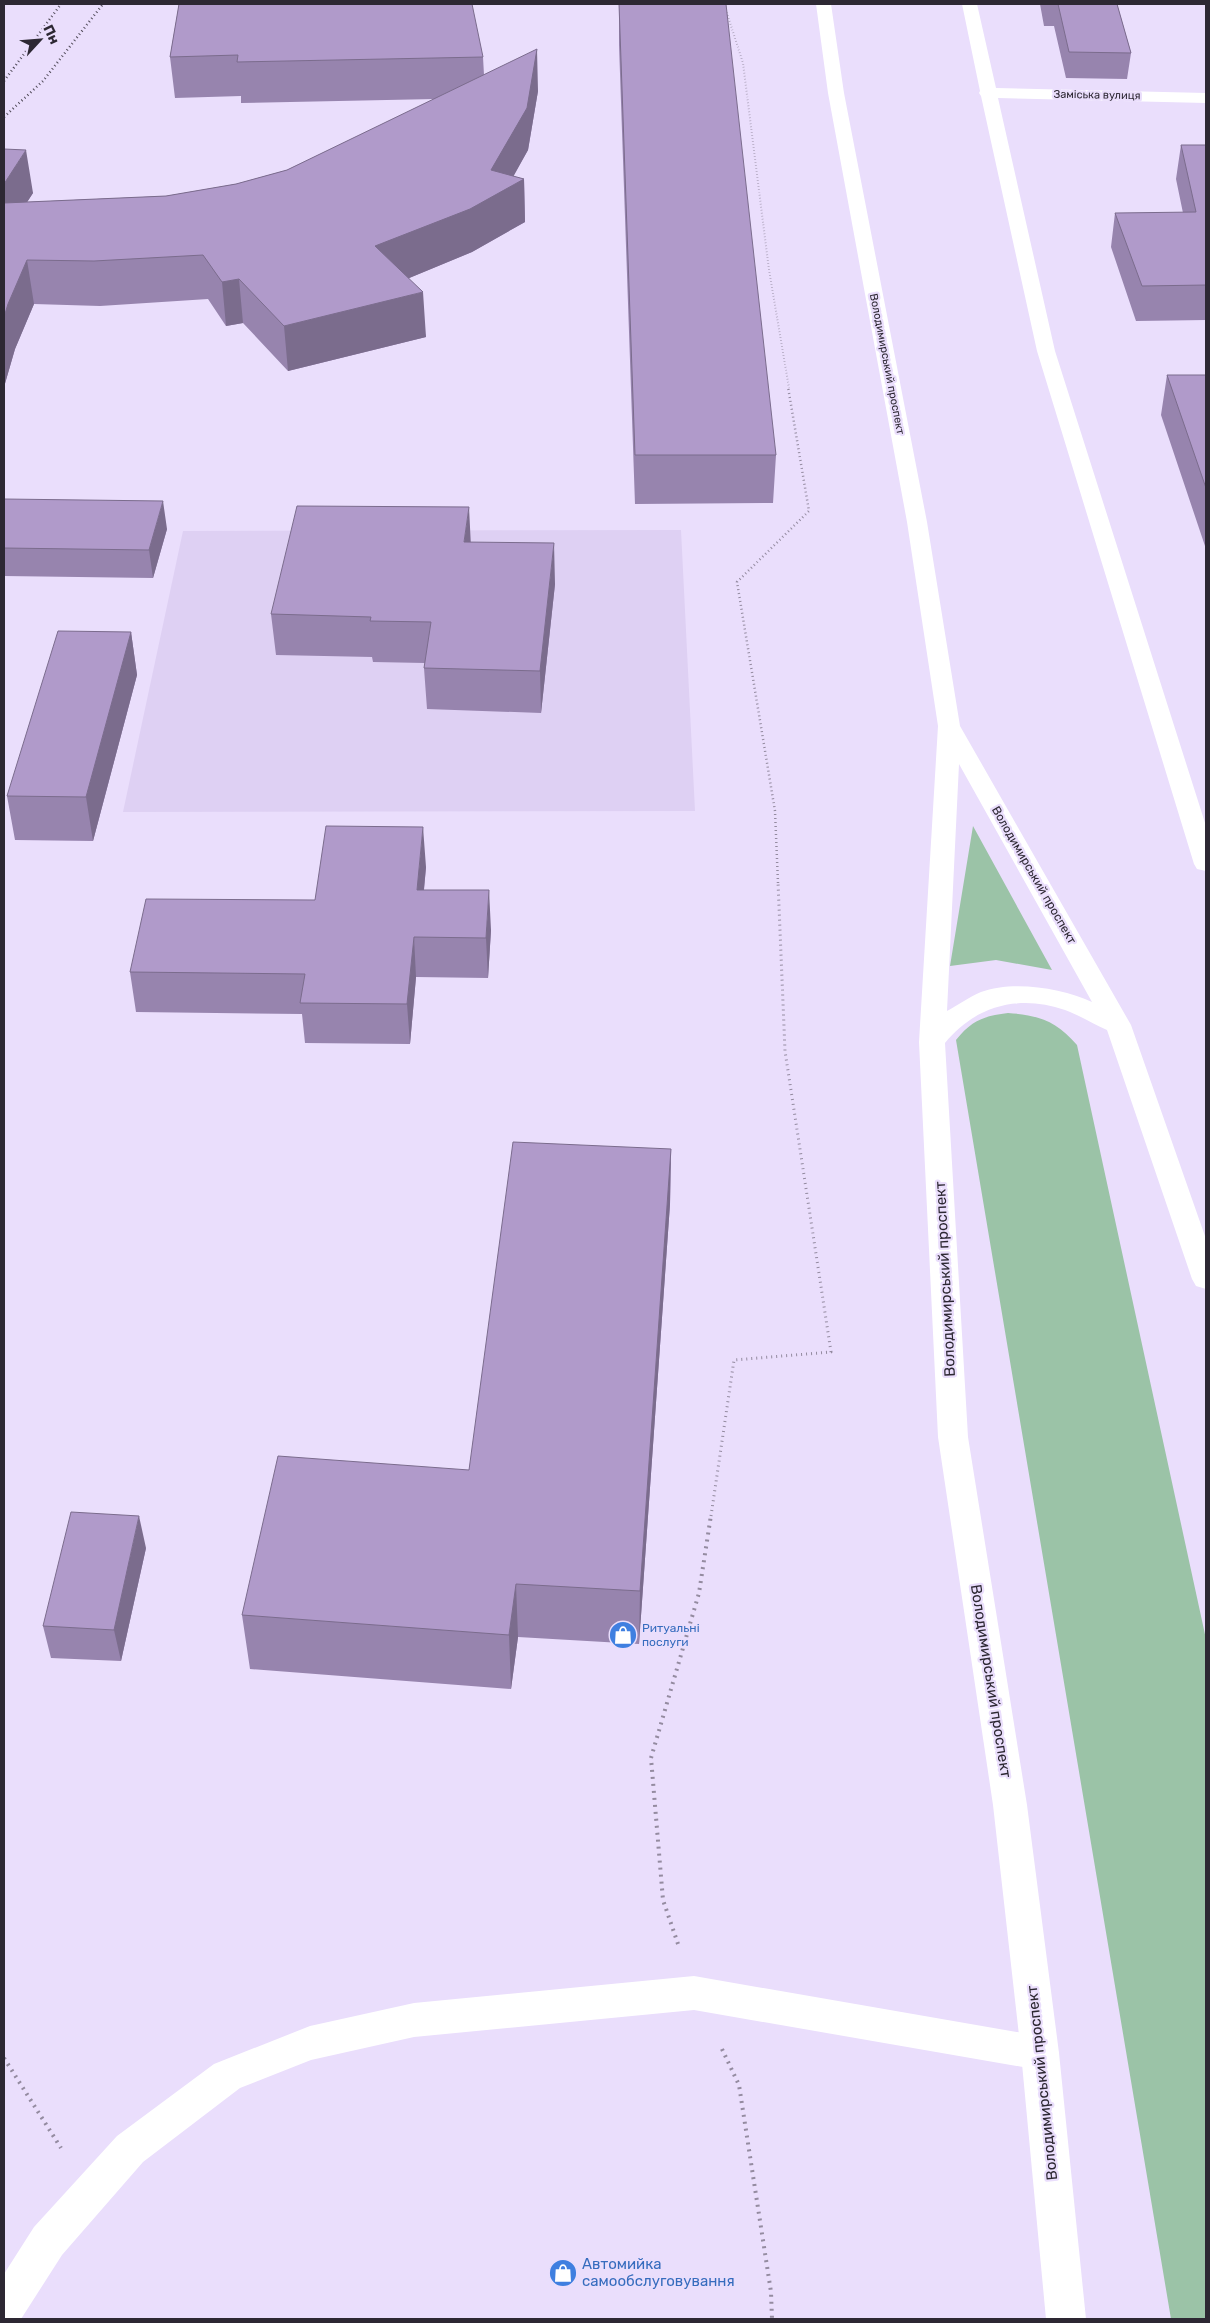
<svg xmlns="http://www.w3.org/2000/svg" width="1210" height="2323" font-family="Rubik,sans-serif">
<rect width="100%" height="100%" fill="#eadefc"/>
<path fill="#ded0f3" d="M681 530 695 811 123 812 183 531Z"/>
<path fill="#9bc3a7" d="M973 826 1052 970 996 960 950 966Z
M1008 1013C1039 1015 1056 1021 1077 1045L1206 1639V2319H1171L956 1040C972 1020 984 1016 1008 1013Z"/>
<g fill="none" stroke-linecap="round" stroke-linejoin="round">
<path stroke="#948ba0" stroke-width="2" stroke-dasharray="0.5 2.5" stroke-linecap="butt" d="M724 4 743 63 769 270 789 388"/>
<path stroke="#948ba0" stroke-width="2.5" stroke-dasharray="1 3" stroke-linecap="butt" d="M778 883 775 811 737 582 809 511 788 387"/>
<path stroke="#948ba0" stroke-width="3" stroke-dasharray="1 4" stroke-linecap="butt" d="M711 1516 734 1360 831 1352 785 1051 778 882"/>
<path stroke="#948ba0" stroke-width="4" stroke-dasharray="2 5" stroke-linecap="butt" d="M678 1944 663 1900 651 1758 699 1593 711 1515
M722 2049 739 2085 771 2292 772 2319
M4 2058 61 2148"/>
<path fill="#fff" fill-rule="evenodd" d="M962 4H977L996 88 1206 93V103L998 98 1055 351 1206 826V871L1197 869 1194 864 1037 351 981 96 979 93 980 91Z
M694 1976 1040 2036 1053 2041 1059 2053 1053 2065 1040 2070 694 2010 414 2037 311 2060 240 2088 143 2162 62 2255 21 2319H4V2274L34 2227 117 2136 214 2064 310 2026 414 2003Z"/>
<path fill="#fff" fill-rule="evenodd" d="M816 4H831L844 93 927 522 960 726 1131 1025 1206 1239V1289L1196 1286 1192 1279 1107 1030C1093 1024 1079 1015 1065 1010 1019 994 975 1006 945 1043L968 1437 1027 1805 1059 2053 1086 2319H1046L1021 2053 993 1805 938 1437 919 1042 938 726 907 522 828 93ZM959 764 1092 1002C1063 988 1012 980 981 992 969 997 958 1005 947 1011Z"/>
<path stroke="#524c5a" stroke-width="2.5" stroke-dasharray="1 3" stroke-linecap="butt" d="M4 81 61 4
M4 117 43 81 103 4"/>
</g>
<path fill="#9784ae" d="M179 4 483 57 484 75 538 91 528 150 513 176 524 179 525 222 472 252 409 278 426 337 288 371 243 323 226 326 208 299 100 306 34 304 15 349 4 387V149L33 193 27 202 166 196 236 184 287 170 435 99 241 103V96L175 98 170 57Z
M619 4 776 455 773 503 635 504 619 45Z
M1040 4H1117L1131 53 1127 79 1066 78 1054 26H1044Z
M1181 145H1206V320L1136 321 1111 247 1115 213H1183L1176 179Z
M1167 375H1206V546H1205L1161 415Z
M4 499 167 529 153 578 4 576Z
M471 542 555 584 541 713 427 709 424 668 425 663 373 662 372 657 276 655 271 614Z
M131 632 137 675 93 841 15 840 7 796Z
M426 867 424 890 491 930 488 978 416 977 410 1044 305 1043 302 1014 136 1012 130 972 315 900Z
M671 1149 670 1204 639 1644 518 1637 511 1689 250 1669 242 1615 469 1470Z
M146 1548 121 1661 51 1658 43 1626Z"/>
<path fill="#7b6c8d" d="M537 49 538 91 528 150 507 188 524 179 525 222 472 252 378 291 375 246 491 170Z
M26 150 33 193 4 238V184Z
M27 260 34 304 15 349 4 387V317L8 304Z
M239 279 243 323 226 326 222 282Z
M423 292 426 337 288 371 284 326Z
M163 501 167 529 153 578 149 550Z
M469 507 471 547 464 542Z
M554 543 555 584 541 713 540 671Z
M131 632 137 675 93 841 86 797Z
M423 827 426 867 420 930 417 890Z
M489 890 491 930 488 978 486 938Z
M414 937 416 977 410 1044 407 1004Z
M671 1149 670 1204 639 1644 640 1591Z
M139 1516 146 1548 121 1661 114 1630Z
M516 1584 518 1637 511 1689 509 1635Z"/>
<path fill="#b09aca" stroke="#7b6c8d" d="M179 4H472L483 57 237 62 238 55 170 57Z
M619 4H726L776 455H635Z
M1058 4H1117L1131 53 1069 52Z
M537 49 527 108 491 170 524 179 470 209 375 246 423 292 284 326 239 279 222 282 203 255 94 261 27 260 8 304 4 317V203L166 196 236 184 287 170Z
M1181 145H1206V285L1142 286 1115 213 1196 212Z
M4 149 26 150 4 184Z
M1167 375H1206V488Z
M4 499 163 501 149 550 4 548Z
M297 506 469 507 464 542 554 543 540 671 424 668 431 622 370 621 371 617 271 614Z
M58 631 131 632 86 797 7 796Z
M326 826 423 827 417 890H489L486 938 414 937 407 1004 300 1003 305 974 130 972 146 899 315 900Z
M513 1142 671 1149 640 1591 516 1584 509 1635 242 1615 278 1456 469 1470Z
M71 1512 139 1516 114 1630 43 1626Z"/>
<defs>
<symbol id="shop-disc" viewBox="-11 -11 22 22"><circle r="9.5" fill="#3f7fe0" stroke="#eadefc"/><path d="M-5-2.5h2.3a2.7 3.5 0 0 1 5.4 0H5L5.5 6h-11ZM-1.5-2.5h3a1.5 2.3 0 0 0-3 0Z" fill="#fff"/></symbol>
</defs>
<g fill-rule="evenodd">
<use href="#shop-disc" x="607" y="1619" width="32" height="32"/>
<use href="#shop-disc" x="547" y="2257" width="32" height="32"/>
</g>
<g text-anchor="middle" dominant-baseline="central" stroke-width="4.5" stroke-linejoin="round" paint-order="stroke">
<g font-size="11" fill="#2d2833" stroke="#eadefc">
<text transform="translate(1097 95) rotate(1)">Заміська вулиця</text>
<text transform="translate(887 364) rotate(79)">Володимирський проспект</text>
</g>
<g font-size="12" fill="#2d2833" stroke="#eadefc">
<text transform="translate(1034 875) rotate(60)">Володимирський проспект</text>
</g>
<g font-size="12" fill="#366cbe" stroke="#eadefc" text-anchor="start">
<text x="642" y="1628">Ритуальні<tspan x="642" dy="14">послуги</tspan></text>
</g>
<g font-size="15" fill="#2d2833" stroke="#eadefc">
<text transform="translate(945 1279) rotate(-93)">Володимирський проспект</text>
<text transform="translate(991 1681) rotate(81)">Володимирський проспект</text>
<text transform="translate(1042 2083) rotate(-96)">Володимирський проспект</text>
</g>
<g font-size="15" fill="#366cbe" stroke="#eadefc" text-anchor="start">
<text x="582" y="2264">Автомийка<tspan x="582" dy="17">самообслуговування</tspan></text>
</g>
</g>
<rect width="1210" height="2323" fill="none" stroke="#2d2833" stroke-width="10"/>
<g transform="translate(40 40) rotate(64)" stroke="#eadefc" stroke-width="4" paint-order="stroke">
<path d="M0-4L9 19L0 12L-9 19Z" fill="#2d2833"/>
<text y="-8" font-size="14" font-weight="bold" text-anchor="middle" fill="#2d2833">Пн</text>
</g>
</svg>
